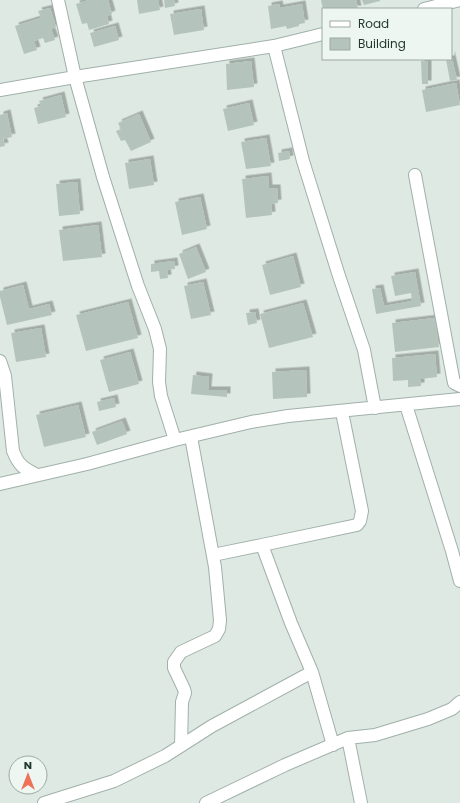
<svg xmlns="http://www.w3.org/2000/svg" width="460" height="803" font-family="Poppins,sans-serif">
<defs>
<filter id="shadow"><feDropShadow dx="3.5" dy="-3.5" stdDeviation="0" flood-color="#0004"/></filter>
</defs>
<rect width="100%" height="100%" fill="#dee9e3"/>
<path fill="#b4c4bc" filter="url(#shadow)" d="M89 0H108L112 14 107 16 109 24 89 30 87 23 82 24 76 4Z
M137 0H158L160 10 139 14Z
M164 0H174L175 6 165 8Z
M321 0H356L358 9H323Z
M362 0H380V1L364 5Z
M279 4 280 8 302 4 305 23 299 24V26L287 29 286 26 271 29 268 6Z
M50 8 56 27 51 29 55 40 45 43 43 38 34 41 37 50 24 54 15 26 41 18 38 11Z
M201 9 204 30 174 35 170 14Z
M115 26 119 40 94 47 90 33Z
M451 54 457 80 450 81 446 59H451Z
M251 61 254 87 227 90 226 64Z
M421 61H428V84H422Z
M456 83 460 105 426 112 422 90Z
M61 95 66 117 38 124 34 108 41 106 39 101Z
M249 103 254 125 228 131 223 109Z
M7 113 12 137 3 139 5 146 0 147V115Z
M139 114 151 142 131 151 125 140 121 141 116 131 121 129 118 123Z
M266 138 271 166 246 169 241 142Z
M289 151 290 159 279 161 278 153Z
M150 159 154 185 129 189 125 163Z
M268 176 269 188H277L278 203 271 204 272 215 246 218 242 179Z
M77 182 80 214 59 216 56 184Z
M200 197 207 229 182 235 175 202Z
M98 225 102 257 63 261 59 230Z
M196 247 206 272 188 279 179 254Z
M293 256 301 287 270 295 262 265Z
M174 261 175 269 167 270 168 278 160 279 159 271 151 272V264Z
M415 272 421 306 376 314 372 289 380 288 384 306 412 301 411 293 395 296 391 276Z
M203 282 211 315 191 319 184 286Z
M23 285 29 309 49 304 52 315 7 325 0 297V291Z
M128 302 138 338 86 351 76 315Z
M303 303 313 337 269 348 260 314Z
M255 312 257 323 248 325 246 313Z
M435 318 439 347 395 352 392 323Z
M41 328 46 357 16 362 11 333Z
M130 352 139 384 109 392 100 360Z
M435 354 437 377 421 379V386L408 387V380L393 381 392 358Z
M306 370 307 397 273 399 272 372Z
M193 375 209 377 208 390H227V397L191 394Z
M114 398 116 407 99 411 97 402Z
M78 405 86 437 44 447 36 415Z
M122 421 127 434 97 445 92 432Z"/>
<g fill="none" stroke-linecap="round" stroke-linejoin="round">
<defs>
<path id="minor" d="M58 0 75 77 103 177 138 286 155 329 160 349 159 382 161 396 175 440
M424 9 460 0
M274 46 303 161 339 276 364 350 375 408
M0 90 75 77 274 46 323 34
M415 175 454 383 460 386
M0 361 5 376 13 451C19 466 23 468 37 475
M406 405 452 551 460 581
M0 484 87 464 175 440 251 422 288 416 460 399
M262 545 291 623 312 672 333 745
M213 555 262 545 357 525 360 521 362 511 342 412
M348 738 361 803
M181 746 182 702 185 693 184 689 174 668V662L181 652 215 636 219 629 220 620 215 567 191 437
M44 803 114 781 165 756 212 726 312 672
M206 803 285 765 348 738 375 735 428 719 452 709 460 702"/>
</defs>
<use href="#minor" stroke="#a1b0aa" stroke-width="14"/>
<use href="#minor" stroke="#fff" stroke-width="12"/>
</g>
<rect x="322" y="8" width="130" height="52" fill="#eef6f2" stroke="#9caaa4"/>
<rect x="330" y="21" width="20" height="6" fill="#ffffff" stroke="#9caaa4"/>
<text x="358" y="28" font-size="12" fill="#203830">Road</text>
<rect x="330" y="38" width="20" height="12" fill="#b4c4bc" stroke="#9caaa4"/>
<text x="358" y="48" font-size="12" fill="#203830">Building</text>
<g transform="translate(28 775)"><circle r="19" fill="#eef6f2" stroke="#9caaa4"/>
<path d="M0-3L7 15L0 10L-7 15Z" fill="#ed7258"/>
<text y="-6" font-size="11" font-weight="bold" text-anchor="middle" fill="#203830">N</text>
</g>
</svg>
